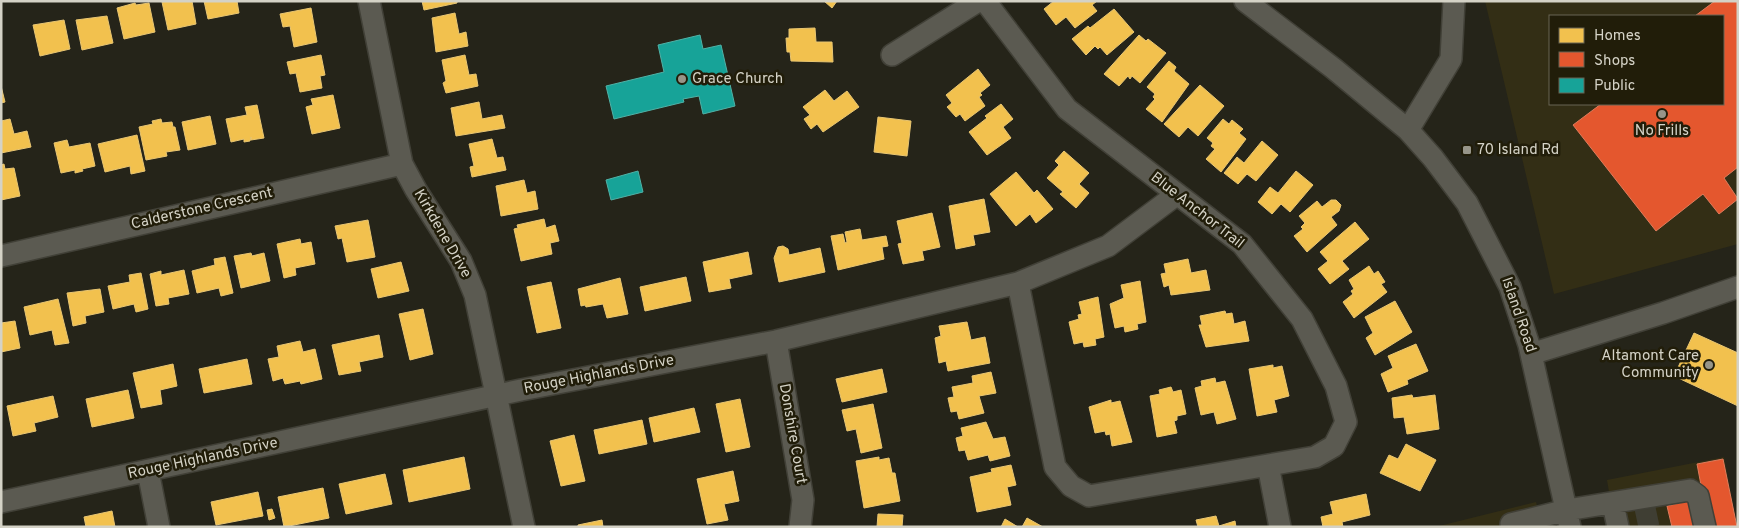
<svg xmlns="http://www.w3.org/2000/svg" width="1739" height="528" font-family="Overpass,sans-serif">
<rect width="100%" height="100%" fill="#252419"/>
<path fill="#332e15" fill-rule="evenodd" d="M1485 1H1738V244L1554 294ZM1550 16H1723V104H1550Z
M1724 457 1737 527H1615L1607 480Z
M1536 502 1542 527H1435Z"/>
<path fill="#f2c14e" stroke="#e9c672" d="M168 1H192L196 24 168 30 162 2Z
M204 1H237L239 13 208 19Z
M422 1H457V3L424 10Z
M824 1H837L832 8Z
M1054 1H1097L1092 5 1097 11 1075 28 1066 17 1056 25 1044 9Z
M135 3 136 5 149 3 155 32 124 39 117 8Z
M311 8 317 42 294 47 290 26 283 27 280 14Z
M1114 9 1134 32 1107 55 1100 47 1098 49 1095 46 1086 55 1072 39 1088 26 1090 28Z
M455 13 459 34 466 32 468 46 436 52 432 18Z
M107 16 113 43 82 50 76 20Z
M64 20 70 49 40 56 33 25Z
M815 28 816 42H832L833 62 791 61 790 52H787L786 38H789V29Z
M1139 35 1146 41 1148 39 1166 53 1140 83 1132 76 1130 79 1128 76 1119 86 1104 74Z
M321 55 325 75 320 76 322 88 300 92 296 73 290 74 287 62Z
M465 55 469 75 476 74 478 86 446 93 443 83 446 81 442 60Z
M1169 61 1176 67 1174 71 1189 84 1162 122 1146 109 1155 99 1153 97 1155 94 1147 87Z
M978 69 990 85 980 93 982 95 979 97 985 106 965 121 960 114 956 117 947 107 952 103 946 95Z
M1200 85 1224 106 1198 136 1188 127 1179 137 1164 124Z
M1 86 5 102 1 103Z
M825 90 834 101 847 91 859 107 823 132 817 124 811 129 804 119 810 115 803 107Z
M333 95 340 128 312 134 306 107 313 105 311 99Z
M479 102 482 119 502 115 505 128 456 136 451 108Z
M1001 104 1013 119 1003 127 1011 138 987 155 969 132 987 118 985 116Z
M257 105 264 138 251 140V137L250 141 244 142V139L231 142 226 119 247 115 245 107Z
M210 116 216 144 188 150 182 122Z
M878 117 911 121 907 156 874 152Z
M10 119 14 134 27 131 31 147 1 153V121Z
M161 119 162 123 172 122 173 127H175L180 150 166 152 167 156 146 160 139 127 153 124 152 121Z
M1223 119 1229 124 1232 120 1243 129 1239 133 1246 139 1221 172 1206 159 1215 149 1211 146 1213 143 1207 138Z
M137 135 145 171 131 174 130 166 105 172 98 144Z
M492 139 497 158 503 157 506 170 472 177 470 167 474 166 469 144Z
M67 140 69 147 90 143 95 166 82 169 83 171 75 173V170L61 173 54 143Z
M1262 141 1278 155 1256 181 1247 174 1238 184 1224 173 1237 157 1244 163Z
M1064 151 1089 173 1079 184 1089 193 1076 208 1060 194 1063 192 1047 178 1059 165 1055 161Z
M4 164 5 169 14 168 20 196 1 200V165Z
M1296 171 1313 185 1290 212 1281 204 1272 214 1258 202 1270 187 1278 193Z
M1016 172 1034 193 1037 190 1053 209 1036 223 1030 214 1016 226 990 194Z
M524 180 527 193 535 191 538 209 501 216 496 186Z
M984 199 990 232 973 235 975 245 956 249 949 206Z
M1331 200H1336L1341 205 1339 211 1331 217 1337 225 1307 252 1294 236 1303 229 1301 227 1305 223 1299 216 1317 201 1322 207Z
M932 213 940 247 922 251 924 260 903 264 898 244 902 243 897 221Z
M544 219 546 228 555 225 559 241 550 243 552 254 521 261 514 229 518 228 517 225Z
M368 220 375 257 347 262 342 238 338 239 335 226Z
M1355 222 1369 239 1342 261 1349 269 1330 284 1318 269 1328 261 1320 252Z
M860 229 862 240 886 236 888 246 882 247 884 259 838 270 831 236 843 234 845 243 847 242 845 232Z
M300 239 301 244 311 242 315 264 295 268 296 275 284 278 277 244Z
M783 246 788 249 789 255 820 248 825 272 779 282 774 258 778 247Z
M748 252 752 274 729 279 731 288 709 292 703 262Z
M251 253 252 256 264 253 270 281 241 288 234 256Z
M225 257 233 293 221 296 219 288 197 293 192 271 215 265 214 259Z
M1188 259 1191 273 1206 270 1210 290 1171 295 1169 285 1164 287 1161 274 1166 273 1164 264Z
M401 262 409 291 378 298 371 269Z
M1369 266 1374 274 1378 271 1385 282 1381 284 1387 292 1354 318 1343 302 1353 294 1351 291 1354 289 1349 280Z
M184 270 189 294 168 298 169 304 156 306 150 274 161 271V275Z
M141 273 148 309 136 312 134 304 113 309 108 286 130 282 129 275Z
M686 277 691 301 645 311 640 287Z
M620 278 628 314 607 318 603 304 586 307 585 305 581 306 578 289Z
M1140 281 1146 322 1137 324 1138 329 1125 332 1124 326 1115 328 1110 304 1124 298 1121 285Z
M551 282 561 328 537 333 527 287Z
M100 289 104 312 85 316 86 323 73 326 67 293Z
M1098 297 1104 337 1095 339 1096 345 1084 347 1083 342 1074 344 1069 322 1079 319 1078 315 1082 314 1079 302Z
M58 299 69 343 55 345 52 330 30 335 24 307Z
M1395 301 1412 332 1375 355 1366 338 1373 333 1365 317Z
M423 309 433 354 410 360 399 314Z
M1225 311 1226 314 1232 313 1234 324 1245 321 1249 341 1206 347 1199 325H1202L1200 316Z
M15 321 20 348 1 352V323Z
M967 322 971 340 985 337 990 363 948 371 946 361 939 363 935 338 941 336 939 326Z
M1694 333 1738 353V406L1674 376Z
M379 335 383 357 359 362 361 371 339 375 332 345Z
M300 341 303 352 315 349 322 379 301 384 300 381 285 384 283 378 273 381 268 359 279 357 277 346Z
M1416 344 1428 371 1407 380 1408 384 1388 392 1381 374 1393 368 1388 356Z
M247 359 252 384 204 393 199 369Z
M173 364 177 386 160 390 162 404 141 408 133 373Z
M1273 365V368L1282 366 1289 396 1274 400 1277 412 1257 416 1249 369Z
M882 369 887 392 842 402 836 379Z
M991 372 996 393 979 396 984 413 959 419 957 411 951 412 948 398 954 397 952 387 973 383 972 376Z
M1215 378 1216 383 1225 381 1236 419 1217 424 1214 412 1201 415 1195 388 1202 386 1201 381Z
M1171 387 1173 392 1181 390 1186 414 1177 416V420L1174 421 1177 433 1157 437 1150 396 1160 394 1159 390Z
M128 390 134 418 92 427 86 399Z
M1412 395 1413 398 1435 395 1439 429 1407 434 1404 417 1394 418 1392 398Z
M53 396 58 417 34 423 36 431 13 436 7 406Z
M740 399 750 447 726 452 716 404Z
M1111 400V403L1120 401 1132 442 1112 446 1110 434 1106 435 1105 431 1095 433 1089 407Z
M873 404 882 448 861 453 856 429 847 431 842 410Z
M694 408 700 432 654 442 649 418Z
M642 420 647 444 599 454 594 430Z
M986 422 993 439 1005 437 1010 456 990 461 988 455 968 460 965 450 959 451 956 438 963 436 961 428Z
M574 435 585 481 561 486 550 441Z
M1406 444 1436 460 1420 491 1380 473 1389 455 1398 459Z
M464 457 470 489 409 502 403 470Z
M879 457V460L889 458 892 473H895L900 501 864 508 856 461Z
M1011 465 1016 485 1007 487 1011 505 977 512 970 477 992 472 991 469Z
M733 471 739 501 724 504 728 520 707 524 697 479Z
M385 474 392 504 346 514 339 484Z
M323 488 329 518 284 527 278 497Z
M258 492 263 516 216 525 211 502Z
M1366 494 1370 515 1342 522 1343 527H1323L1321 517 1333 514 1330 502Z
M272 509 275 518 269 520 267 510Z
M112 511 115 527H86L84 517Z
M878 514 903 515 902 527H877Z
M1216 516 1219 526 1235 521 1236 527H1198L1196 520Z
M1027 518 1043 527H1022Z
M1005 519 1018 527H1001Z
M602 520 603 527H578V525Z"/>
<path fill="#e4572e" stroke="#df7c5c" d="M1715 1H1738V167L1724 178 1738 199 1719 214 1703 194 1656 231 1573 125 1601 104H1723V16H1695Z
M1723 459 1737 527H1709L1697 464Z
M1688 501 1694 527H1672L1667 506Z"/>
<path fill="#17a398" stroke="#50b1a6" d="M700 35 703 49 721 45 735 106 703 114 699 96 683 99 684 102 614 119 606 86 664 72 658 45Z
M638 171 643 192 611 200 606 180Z"/>
<g fill="none" stroke-linecap="round" stroke-linejoin="round">
<path stroke="#3f3e33" stroke-width="21" stroke-dasharray="21 11" stroke-linecap="butt" d="M1645 508 1649 527"/>
<defs>
<path id="minor" d="M369 1 402 164 416 190 461 261 475 295 524 527
M985 1 1067 109 1242 244 1302 319 1336 386 1346 422 1334 446 1315 457 1089 496 1071 486 1055 467 1018 283
M1245 1 1333 68 1408 130 1433 158 1467 203 1510 287 1529 345 1570 527
M892 55 978 1
M1408 130 1451 59 1454 1
M1 256 402 164
M776 341 803 500 800 527
M1531 354 1663 313 1738 287
M1268 465 1280 527
M148 471 159 527
M1 502 521 390 776 341 1018 283 1108 246 1176 195
M1613 504 1618 527
M1512 527 1511 524 1567 510 1690 490 1698 496 1705 527"/>
</defs>
<use href="#minor" stroke="#414037" stroke-width="24"/>
<use href="#minor" stroke="#5b5a51" stroke-width="21"/>
</g>
<g fill="#979589" stroke="#211d09" stroke-width="2">
<circle cx="682" cy="79" r="5"/>
<circle cx="1662" cy="114" r="5"/>
<rect x="1462" y="145" width="10" height="10" rx="2.5"/>
<circle cx="1709" cy="365" r="5"/>
</g>
<g text-anchor="middle" dominant-baseline="central" stroke-width="5" stroke-linejoin="round" paint-order="stroke">
<g font-size="15" fill="#d4d2c6" stroke="#211d09" text-anchor="start">
<text x="692" y="79">Grace Church</text>
<text x="1662" y="131" text-anchor="middle">No Frills</text>
<text x="1477" y="150">70 Island Rd</text>
<text x="1699" y="356" text-anchor="end">Altamont Care<tspan x="1699" dy="17">Community</tspan></text>
</g>
<g font-size="15" fill="#d4d2c6" stroke="#211d09">
<text transform="translate(202 209) rotate(-13)">Calderstone Crescent</text>
<text transform="translate(1197 211) rotate(38)">Blue Anchor Trail</text>
<text transform="translate(442 234) rotate(60)">Kirkdene Drive</text>
<text transform="translate(1518 315) rotate(71)">Island Road</text>
<text transform="translate(599 375) rotate(-11)">Rouge Highlands Drive</text>
<text transform="translate(792 434) rotate(80)">Donshire Court</text>
<text transform="translate(203 459) rotate(-12)">Rouge Highlands Drive</text>
</g>
</g>
<rect width="1739" height="528" fill="none" stroke="#d4d2c6" stroke-width="5"/>
<rect x="1549" y="15" width="175" height="90" fill="#211d09" stroke="#696555"/>
<rect x="1559" y="28" width="25" height="15" fill="#f2c14e" stroke="#696555"/>
<text x="1594" y="40" font-size="15" fill="#d4d2c6">Homes</text>
<rect x="1559" y="52" width="25" height="15" fill="#e4572e" stroke="#696555"/>
<text x="1594" y="65" font-size="15" fill="#d4d2c6">Shops</text>
<rect x="1559" y="78" width="25" height="15" fill="#17a398" stroke="#696555"/>
<text x="1594" y="90" font-size="15" fill="#d4d2c6">Public</text>
</svg>
